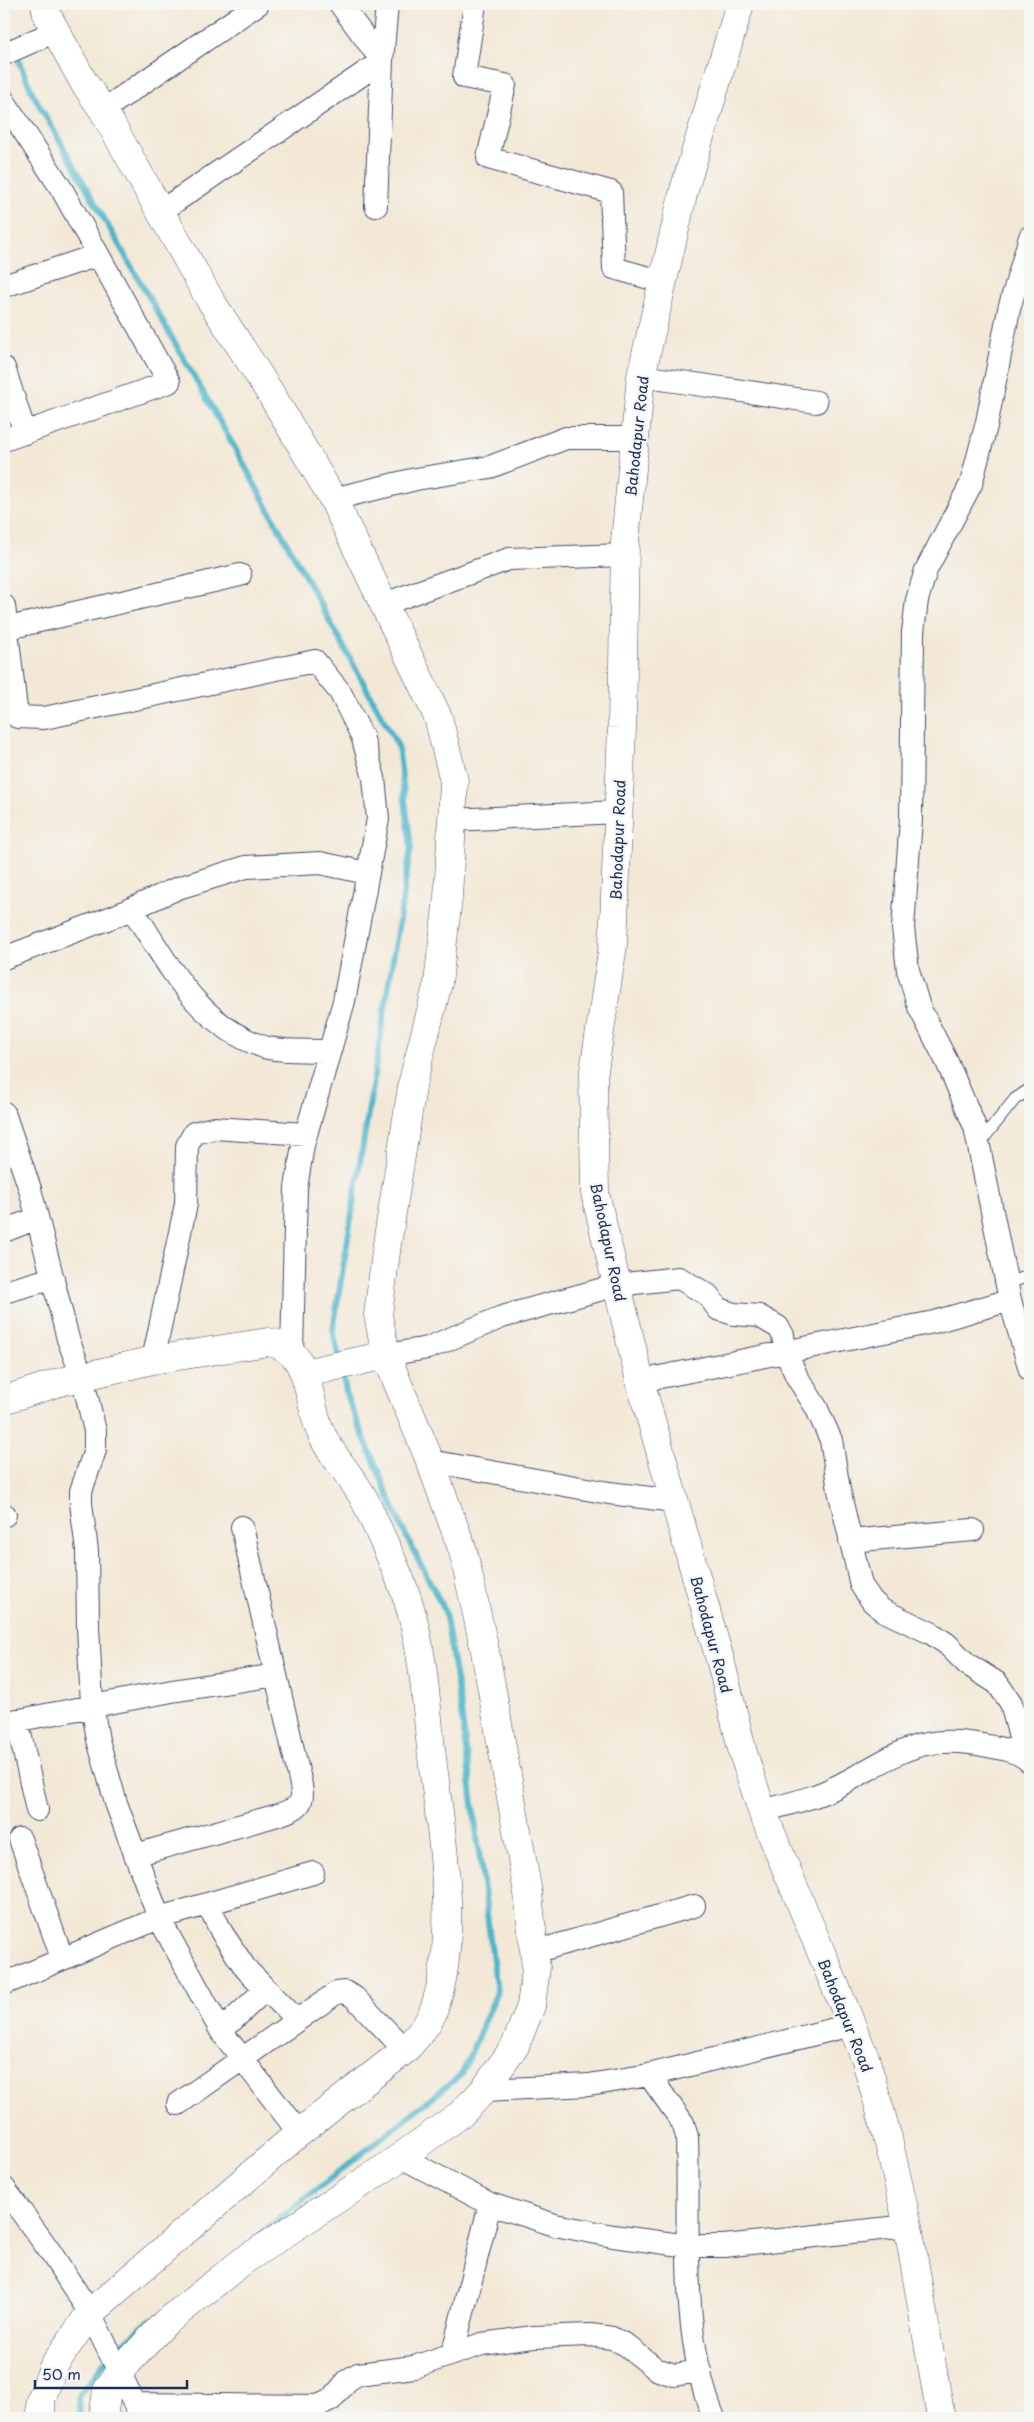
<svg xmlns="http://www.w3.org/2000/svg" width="1034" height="2422" font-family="'Playpen Sans',sans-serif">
<rect width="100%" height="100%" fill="#f6f6f2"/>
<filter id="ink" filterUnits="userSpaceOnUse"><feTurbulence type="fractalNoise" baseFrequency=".02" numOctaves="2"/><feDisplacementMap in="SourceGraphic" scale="10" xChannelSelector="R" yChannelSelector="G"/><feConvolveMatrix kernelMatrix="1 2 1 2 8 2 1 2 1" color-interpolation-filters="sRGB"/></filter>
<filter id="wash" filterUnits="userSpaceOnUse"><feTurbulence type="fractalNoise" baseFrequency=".0096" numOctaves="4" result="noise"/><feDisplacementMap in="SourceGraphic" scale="20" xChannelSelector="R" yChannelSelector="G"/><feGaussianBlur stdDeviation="1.12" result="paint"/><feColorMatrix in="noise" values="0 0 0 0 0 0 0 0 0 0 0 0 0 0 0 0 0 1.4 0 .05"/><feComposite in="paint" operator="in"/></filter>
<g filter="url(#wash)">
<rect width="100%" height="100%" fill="#f3e8d6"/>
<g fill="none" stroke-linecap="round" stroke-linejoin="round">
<path stroke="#4db6cb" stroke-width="6" d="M8 4 6 32 33 94 236 450 398 746 411 847 333 1330 339 1359
M263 2232 462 2074 497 1992 461 1711 445 1611 402 1528 347 1397 342 1371
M114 2351 150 2320
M80 2418 79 2395 108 2359"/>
</g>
</g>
<g filter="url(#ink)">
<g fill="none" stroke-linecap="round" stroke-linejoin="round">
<defs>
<path id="lane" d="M979 1144 1015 1099 1030 1089
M1007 1284 1030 1275"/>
<path id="street" d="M340 4 382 61
M475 4 464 77 505 85 488 158 611 192 614 268 663 282
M4 54 56 31
M4 101 61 188 169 382 4 440
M103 110 258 4
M376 206 382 61 387 4
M161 211 382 61
M1030 237 1009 309 987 422 971 484 926 570 917 600 913 632 911 819 903 928 908 970 919 1007 947 1062 975 1127 1010 1300 1030 1370
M4 286 98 255
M4 368 25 433
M641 376 816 402
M333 499 416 479 490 467 566 438H635
M384 604 509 559 625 555
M4 606 17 717 44 718 315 661 340 692 362 736 374 778 378 819 344 1001 303 1145 296 1188 292 1352
M4 629 240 575
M452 820 618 812
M132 909C169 964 196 1024 264 1047 281 1052 311 1050 329 1051
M4 958 115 916 178 888 246 867 320 863 367 873
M4 1113 30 1189 68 1339 82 1376 95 1431V1450L81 1491V1503L87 1551 88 1627 92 1705 98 1740 116 1803 159 1918 221 2031 299 2133
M4 1231 37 1218
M4 1292 53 1278
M386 1355 428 1348 502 1317 617 1285 679 1278 708 1295 718 1309 734 1314 759 1316 778 1327 783 1335 785 1351 797 1377 816 1407 831 1440 839 1490 861 1585 872 1601 882 1610 931 1633 947 1644 967 1664 997 1683 1011 1703 1025 1757
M153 1360 186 1204 187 1146 194 1133 214 1128 306 1134
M640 1381 934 1322 1010 1300
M430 1461 609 1493 675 1501
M4 1515H5
M850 1541 973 1530
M17 1720 37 1810
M4 1723 172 1691 276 1675
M762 1811C788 1804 815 1798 838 1786 896 1756 918 1731 988 1746 1003 1749 1019 1751 1030 1762
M20 1839 62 1958
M135 1855 278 1815C301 1807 305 1804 300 1780L242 1527
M208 1904 222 1933 246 1969 297 2020
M534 1952 694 1906
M4 1984 159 1918 313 1873
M221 2031 266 1989
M649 2075 683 2123 687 2137C690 2228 679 2333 714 2418
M484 2090 589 2085 649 2075 851 2025
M178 2104 336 1993 345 1992 354 1997 405 2050
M401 2157 490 2204 555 2225 613 2236 689 2246H724L908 2226
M4 2188 49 2250 90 2313 141 2416
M453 2352 490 2204
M135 2404 318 2406 331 2400 348 2380 358 2374 414 2367 482 2344 533 2337 591 2335 612 2338 626 2345 656 2369 674 2375 700 2371"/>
<path id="secondary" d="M45 4 47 15 83 81 103 110 209 298 271 394 333 499 438 717 454 781 448 898 438 983 413 1081 387 1244 378 1315 386 1355 430 1461 463 1551 485 1651 528 1893 536 1968 531 2006 515 2046 484 2090 461 2114 386 2167 243 2261 165 2323 119 2372 107 2390 103 2418
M740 4 684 190 641 376 625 541 622 728 613 945 593 1077 595 1193 640 1381 721 1663 743 1753 762 1811 865 2057 887 2135 908 2226 941 2418
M305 1373 386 1355
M4 1400 60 1382 153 1360 268 1342C313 1348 306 1403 322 1435 332 1456 348 1472 360 1492 367 1502 371 1515 377 1527 388 1551 400 1576 408 1601 423 1648 426 1701 431 1749 440 1827 461 1934 434 2009 429 2024 416 2038 405 2050L299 2133 90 2313 54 2365 41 2400V2418"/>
</defs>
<use href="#lane" stroke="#3b4b70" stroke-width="13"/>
<use href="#street" stroke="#3b4b70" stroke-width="24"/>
<use href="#secondary" stroke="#3b4b70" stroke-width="29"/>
<use href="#lane" stroke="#fff" stroke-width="11"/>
<use href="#street" stroke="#fff" stroke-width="22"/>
<use href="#secondary" stroke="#fff" stroke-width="28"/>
</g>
</g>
<g text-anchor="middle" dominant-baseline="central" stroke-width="5" stroke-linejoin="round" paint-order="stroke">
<g font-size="15" fill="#1b2f5e" stroke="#f6f6f2">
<text transform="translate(636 436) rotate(-84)">Bahodapur Road</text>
<text transform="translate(617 840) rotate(-88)">Bahodapur Road</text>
<text transform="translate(609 1242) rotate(78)">Bahodapur Road</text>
<text transform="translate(712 1634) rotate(75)">Bahodapur Road</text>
<text transform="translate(846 2015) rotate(68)">Bahodapur Road</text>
</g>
</g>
<rect width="1034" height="2422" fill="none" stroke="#f6f6f2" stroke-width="20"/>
<path d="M35 2380v8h152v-8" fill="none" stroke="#1b2f5e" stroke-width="2.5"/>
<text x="42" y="2380" font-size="15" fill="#1b2f5e" stroke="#f6f6f2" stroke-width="4" paint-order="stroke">50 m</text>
</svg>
